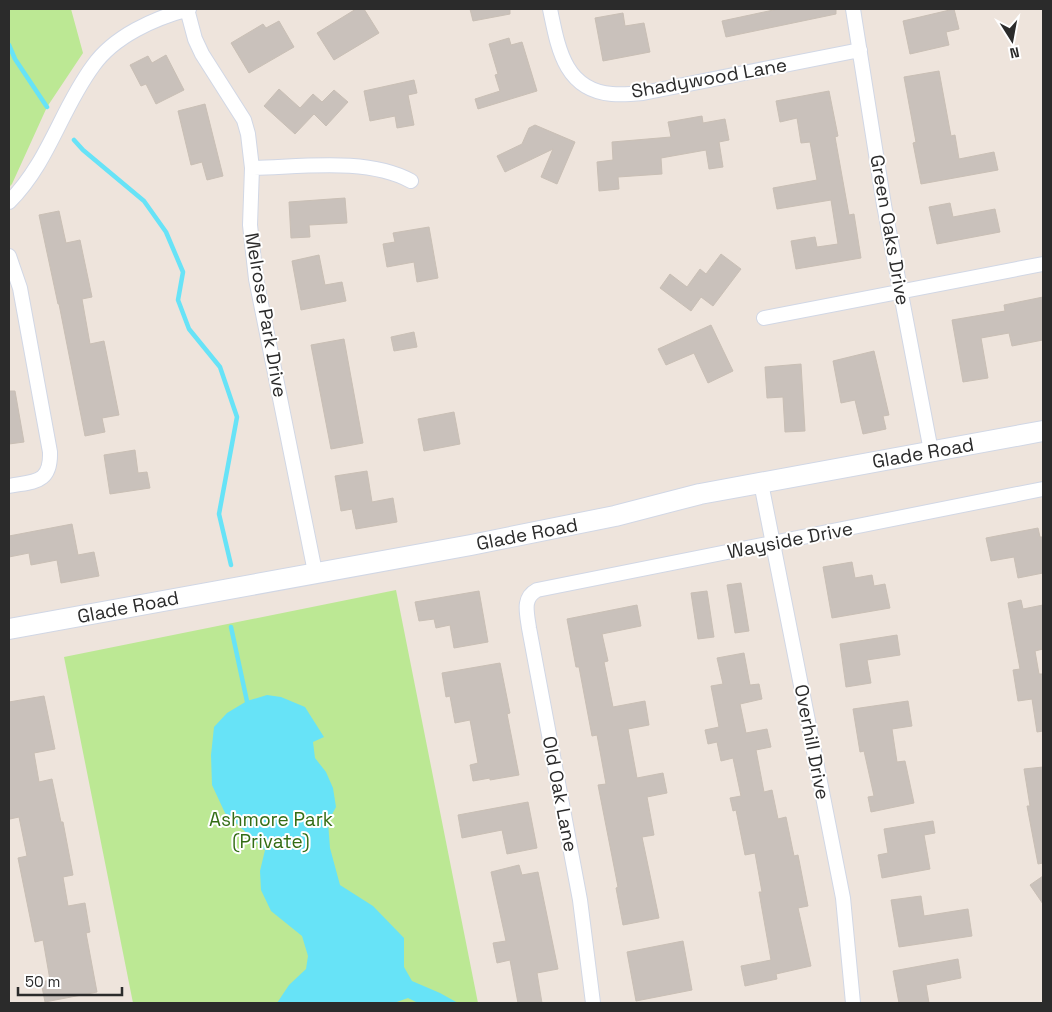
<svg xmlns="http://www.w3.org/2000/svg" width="1052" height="1012" font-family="'Space Grotesk',sans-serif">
<rect width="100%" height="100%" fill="#eee4dc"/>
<path fill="#bce894" d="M9 9H71L83 53 47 107 12 184 9 187Z
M396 590 478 1003H133L64 657Z"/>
<path fill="#67e3f7" d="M267 695 281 697 305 707 324 737 313 742 315 758 326 772 333 788 336 807 328 822 330 848 340 885 373 906 404 938V967L412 981 440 993 458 1003H418L408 998 394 1003H277L289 985 306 969 308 956 302 936 271 911 261 890 260 871 265 850 225 813 212 785 211 755 214 727 227 713 247 701Z"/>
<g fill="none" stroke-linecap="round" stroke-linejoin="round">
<path stroke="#67e3f7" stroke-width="4.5" d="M9 45 15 59 47 107
M74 140 83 150 144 201 166 232 183 272 178 300 189 329 220 367 237 417 219 514 231 565
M231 627 248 706"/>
</g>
<path fill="#c9c1bb" stroke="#c9bfb5" d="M356 9H364L379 33 334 60 317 33Z
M470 9H510V14L473 21Z
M778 9H836V14L726 37 722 21Z
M954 9 959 29 946 32 949 45 910 54 903 21Z
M623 13 625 26 644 23 650 52 603 61 595 18Z
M279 21 294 47 249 73 231 43 263 24 266 28Z
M509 38 511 45 522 42 537 91 478 109 475 99 500 91 495 75 498 74 489 44Z
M166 55 184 90 156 104 146 84 141 86 130 65 148 56 152 63Z
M939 71 951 136 955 135 959 159 994 152 998 170 921 184 913 143 916 142 904 77Z
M414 80 417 93 408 95 414 125 397 128 395 116 370 121 364 91Z
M279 89 300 108 313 94 322 102 334 90 348 102 326 126 314 114 295 134 264 106Z
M829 91 838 136 835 137 849 215 854 214 861 258 796 269 791 241 815 237 817 247 838 244 831 200 777 209 773 188 817 180 810 142 801 143 797 118 780 122 776 101Z
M205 104 223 176 207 180 202 162 191 165 178 111Z
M702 116 703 123 725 119 729 140 719 142 723 167 709 169 706 150 661 158 662 174 618 177 619 189 599 191 597 162 613 160 612 142 671 137 668 122Z
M535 125 575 142 557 184 541 177 553 149 505 172 497 156 522 144 529 128Z
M345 198 347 223 309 225 310 237 291 238 289 202Z
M950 203 953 217 995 209 1000 232 937 244 929 207Z
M59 211 66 243 80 240 92 297 82 299 90 344 104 341 119 415 102 418 105 432 85 436 59 304H58L39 215Z
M429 227 438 278 417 282 414 262 387 267 383 244 395 242 393 233Z
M721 254 741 269 713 306 701 297 691 311 660 288 670 274 687 287 700 269 706 274Z
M319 255 325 285 342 282 346 301 301 310 292 261Z
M1043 297V340L1012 346 1009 333 981 338 988 378 963 382 952 320 1005 311 1004 305Z
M711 325 733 371 708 383 694 353 666 365 658 349Z
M414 332 417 347 394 351 391 337Z
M344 339 363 443 331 449 311 345Z
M874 351 889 415 883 416 886 429 863 434 855 400 841 403 833 361Z
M801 364 805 431 785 432 783 397 767 398 765 367Z
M9 391H15L24 442 9 444Z
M454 412 460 444 424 451 418 419Z
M135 450 138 473 147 472 150 488 110 494 104 455Z
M367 471 372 502 393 498 397 522 356 529 352 509 341 511 335 476Z
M72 524 78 555 94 552 99 576 61 583 57 560 31 565 29 553 9 557V536Z
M1038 528 1040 537H1043V573L1018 578 1014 557 991 561 986 538Z
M852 562 855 578 872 575 874 586 885 584 890 608 832 618 823 567Z
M741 583 749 631 735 633 727 585Z
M479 591 488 642 454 648 450 625 436 628 434 619 419 621 415 602Z
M707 591 714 637 698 639 691 593Z
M1021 600 1023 609 1043 605V649L1035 651 1039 674H1043V731L1037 732 1032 699 1018 701 1013 670 1020 669 1008 603Z
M637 605 641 626 602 634 608 661 604 662 613 707 645 701 649 725 628 729 637 778 663 773 667 793 647 797 654 835 642 837 659 918 623 925 616 888 618 887 598 785 606 784 597 735 592 736 579 667H576L567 619Z
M897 635 900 655 867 660 871 683 846 687 840 644Z
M744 653 750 685 759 684 762 699 740 704 746 733 767 729 771 747 756 750 764 792 772 790 778 819 786 817 794 856 798 855 808 906 798 908 811 966 776 974 777 979 745 986 741 966 771 960 759 892H762L755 853 745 855 736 810 733 811 730 798 741 796 733 758 721 761 717 742 708 744 705 730 719 727 711 686 723 684 717 658Z
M500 663 510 713 507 714 519 775 490 780V778L473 781 470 765 478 763 470 720 455 723 450 696 446 697 442 673Z
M44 696 55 749 34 753 39 782 52 779 61 822H63L73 875 63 877 68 906 85 903 90 932 86 933 97 992 45 1002 41 982 50 980 43 940 35 942 18 858 27 856 19 817 10 819 9 812V702Z
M908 701 912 726 892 729 897 762 905 761 914 803 871 812 868 797 874 796 864 751 860 752 853 709Z
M1043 767V863L1038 864 1027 806H1030L1024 769Z
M528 802 537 848 507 854 502 830 462 838 458 815Z
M933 821 935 833 924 835 930 869 882 878 878 855 888 853 884 829Z
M519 865 522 875 538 872 558 969 537 973 542 1003H518L510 960 497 963 493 943 506 941 491 872Z
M1043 876V904L1030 885Z
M921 896 924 916 968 909 972 936 899 947 891 900Z
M683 941 692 990 636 1001 627 952Z
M958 959 961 978 926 985 929 1003H899L893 971Z"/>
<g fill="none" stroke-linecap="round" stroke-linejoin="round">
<defs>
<path id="minor" d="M187 9 195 39 202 54 244 120 248 134 252 168 250 225 256 279 315 572
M550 9C558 47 564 90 612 94 622 95 633 94 643 93L860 50
M853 9 884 205 931 451
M252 168C301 167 367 157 411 181
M9 202C49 162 61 109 93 66 114 36 155 18 189 9
M9 256 20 288 50 452C51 484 34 481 9 486
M764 318 1043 264
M761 483 843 898 853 1003
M593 1003 580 900 529 628C527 613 522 598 537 590L1043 489"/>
<path id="secondary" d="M9 629 471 545 615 516 700 494 1043 431"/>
</defs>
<use href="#minor" stroke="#d1d7e5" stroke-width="16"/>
<use href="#secondary" stroke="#d1d7e5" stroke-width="22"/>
<use href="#minor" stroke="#fff" stroke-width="14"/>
<use href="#secondary" stroke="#fff" stroke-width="20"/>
</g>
<g text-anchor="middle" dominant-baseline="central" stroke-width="4" stroke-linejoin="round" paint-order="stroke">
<g font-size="19" fill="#2b2b2b" stroke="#fff">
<text transform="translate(709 78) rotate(-10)">Shadywood Lane</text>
<text transform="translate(890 230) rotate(80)">Green Oaks Drive</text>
<text transform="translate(266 315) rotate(80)">Melrose Park Drive</text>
<text transform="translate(923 453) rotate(-10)">Glade Road</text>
<text transform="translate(527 534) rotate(-11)">Glade Road</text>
<text transform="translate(790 540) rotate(-11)">Wayside Drive</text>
<text transform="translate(128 607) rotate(-11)">Glade Road</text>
<text transform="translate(812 742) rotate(79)">Overhill Drive</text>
<text transform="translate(560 794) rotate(79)">Old Oak Lane</text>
</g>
<g font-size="19" fill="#336d15" stroke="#fff">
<text x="271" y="819">Ashmore Park<tspan x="271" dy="22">(Private)</tspan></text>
</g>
</g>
<rect width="1052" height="1012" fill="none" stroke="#2b2b2b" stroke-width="20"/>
<g transform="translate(1012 40) rotate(169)" stroke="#ffffff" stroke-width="4" paint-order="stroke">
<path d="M0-4L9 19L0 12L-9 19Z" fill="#2b2b2b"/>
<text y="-8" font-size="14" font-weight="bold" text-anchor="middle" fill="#2b2b2b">N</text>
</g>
<path d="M18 987v8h104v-8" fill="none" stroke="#2b2b2b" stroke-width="2.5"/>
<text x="25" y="987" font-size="15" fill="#2b2b2b" stroke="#ffffff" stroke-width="4" paint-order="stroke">50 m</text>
</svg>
